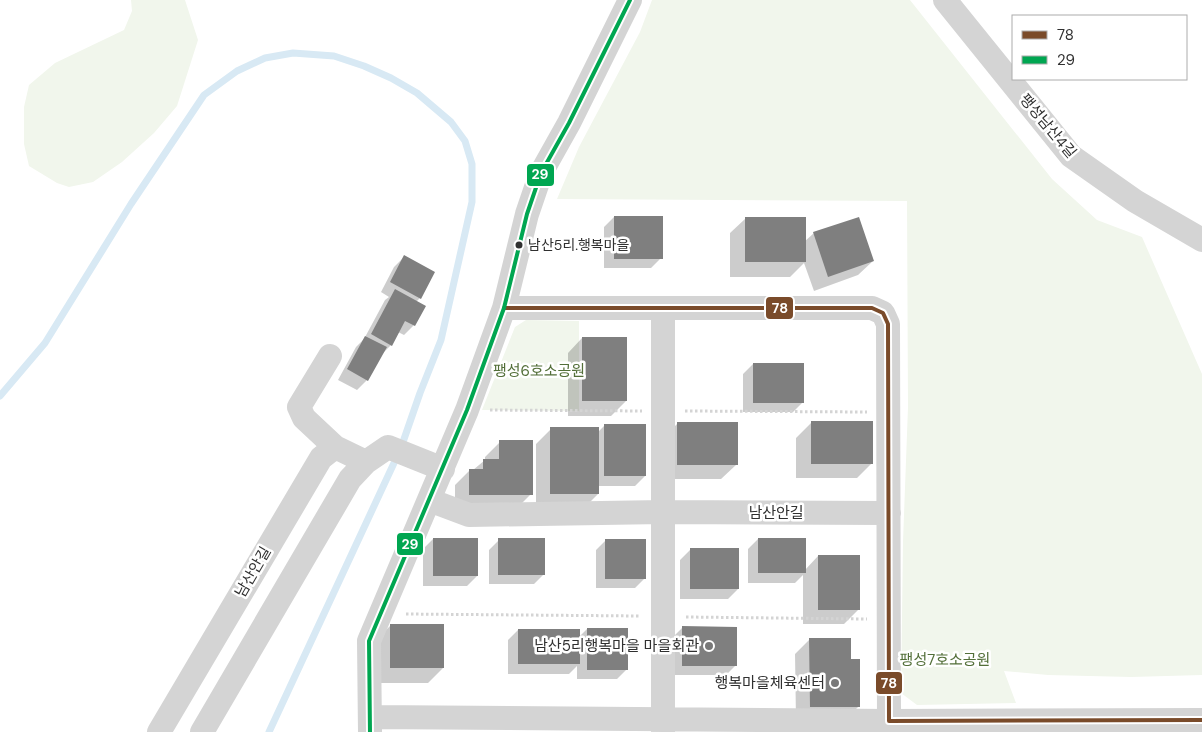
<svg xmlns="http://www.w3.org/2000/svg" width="1202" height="732" font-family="'DM Sans','Noto Sans KR',sans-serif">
<rect width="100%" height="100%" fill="#fff"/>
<path fill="#f1f6ec" d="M131 0H185L198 40 177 106 154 133 122 162 93 182 69 187 57 183 29 166 24 144V107L29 85 55 63 124 30 132 11Z
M652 0H910L1052 179 1097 220 1142 237 1202 374V675L1131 677 1048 675 1004 671 1016 703 917 705 901 693 903 542 908 407 907 201 557 199 579 147 640 32Z
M526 320 579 321V411L482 410 515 327Z"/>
<path fill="#0003" d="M614 217 661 258 651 268H604V227Z
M745 219 804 242 814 233 873 261 858 275 814 291 804 263 790 277H730V233Z
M404 257 420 298 416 302 414 325 404 335 398 332 391 345 381 355 367 380 357 390 338 380 356 347 364 339 385 300 389 297 381 292 394 267Z
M582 338 626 401 611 416H568V353Z
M753 364 803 402 793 412H743V374Z
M678 423 736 465 721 479H663V438Z
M811 423 872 463 857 478H796V438Z
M604 426 645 476 635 486H598V494L583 509H536V444L551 429 598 432Z
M500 442 531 494 516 509H455V485L470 470H473L485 460V457Z
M433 539 477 576 467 586H423V549Z
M758 539 805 570 818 556 859 609 844 624H803V575L795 583H748V549Z
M499 540 544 574 534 584H489V550Z
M606 540 645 578 635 588H596V550Z
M690 550 738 589 728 599H680V560Z
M391 625 443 668 428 683H376V640Z
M682 628 736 665 726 675H672V638Z
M587 629 627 669 617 679H577V666L569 674H508V640L518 630 579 637Z
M810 639 850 660 859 706 844 721H796L795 654Z"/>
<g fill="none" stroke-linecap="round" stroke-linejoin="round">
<path stroke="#d8e9f4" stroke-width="7" d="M0 396 45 343 131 204 204 95 237 71 265 58 293 53 334 56 364 66 391 78 417 93 451 122 465 141 472 164V202L441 340 420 393 403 442
M269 732 394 463"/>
</g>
<path fill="#7f7f7f" d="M614 216H663V259H614Z
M745 217H806V262H745Z
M859 217 874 261 828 277 813 232Z
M404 255 435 272 421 299 390 282Z
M395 289 426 306 415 326 405 321 392 346 371 334Z
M365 336 387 347 368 381 347 369Z
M582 337H627V401H582Z
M753 363H804V403H753Z
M811 421H873V464H811Z
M677 422H738V465H677Z
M604 424H646V476H604Z
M550 427H599V494H550Z
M499 440H533V495H469V469H483V459H499Z
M433 538H478V576H433Z
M498 538H545V575H498Z
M758 538H806V573H758Z
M605 539H646V579H605Z
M690 548H739V589H690Z
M818 555H860V610H818Z
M390 624H444V668H390Z
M682 626 737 627V666H682Z
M587 628H628V670H587Z
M518 629H580V664H518Z
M809 638H851V659H860V707H810Z"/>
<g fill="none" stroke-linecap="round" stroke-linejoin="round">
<path stroke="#d4d4d4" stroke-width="3" stroke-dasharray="2.5 2.5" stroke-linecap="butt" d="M490 410 642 411
M685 411 867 412
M406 614 640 616
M686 617 867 619"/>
<path stroke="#d4d4d4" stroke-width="24" d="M945 0 1071 156 1135 201 1202 240
M504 308H872L883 313 888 324 889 721 1202 720
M663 308V732
M330 356 299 407 304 418 335 447
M429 500 469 515 663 512 889 513
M370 717 889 721
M159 732 321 458 335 447 366 462 388 447 443 469
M202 732 350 479 366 462
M370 732 369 641 467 410 504 308 527 214 541 173 569 123 630 0"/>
<defs>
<path id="bus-1" d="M504 308H872L883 313 888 324 889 721 1202 720"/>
<path id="bus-2" d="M370 732 369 641 467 410 504 308 527 214 541 173 569 123 630 0"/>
</defs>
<use href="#bus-1" stroke="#fff" stroke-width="8"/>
<use href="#bus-2" stroke="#fff" stroke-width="8"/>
<use href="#bus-1" stroke="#7a4b2a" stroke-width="4"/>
<use href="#bus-2" stroke="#00a651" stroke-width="4"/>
</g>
<circle fill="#303030" stroke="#fff" stroke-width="2" cx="519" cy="245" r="4.5"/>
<g fill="#787878" stroke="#fff" stroke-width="2">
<circle cx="709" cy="646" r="5"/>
<circle cx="835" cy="683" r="5"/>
</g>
<g text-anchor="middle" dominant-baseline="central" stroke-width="5" stroke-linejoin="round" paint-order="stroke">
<g font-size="14" fill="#303030" stroke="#fff" text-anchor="start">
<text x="528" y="245">남산5리.행복마을</text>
</g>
<g font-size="15" fill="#303030" stroke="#fff">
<text transform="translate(1048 126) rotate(50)">팽성남산4길</text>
<text x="776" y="513">남산안길</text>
<text transform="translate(253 572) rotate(-60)">남산안길</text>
</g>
<g font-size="15" fill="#536f39" stroke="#fff">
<text x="539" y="371">팽성6호소공원</text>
<text x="945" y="660">팽성7호소공원</text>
</g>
<g font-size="15" fill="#303030" stroke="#fff" text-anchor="end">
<text x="699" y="646">남산5리행복마을 마을회관</text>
<text x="825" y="683">행복마을체육센터</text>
</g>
</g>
<g stroke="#fff" stroke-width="2">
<rect x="526" y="163" width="29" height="24" rx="5" fill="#00a651"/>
<rect x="765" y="296" width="29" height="24" rx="5" fill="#7a4b2a"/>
<rect x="396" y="532" width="28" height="24" rx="5" fill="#00a651"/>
<rect x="875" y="671" width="28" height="24" rx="5" fill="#7a4b2a"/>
</g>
<g font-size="14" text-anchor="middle" font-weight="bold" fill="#fff">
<text x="540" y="179">29</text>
<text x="780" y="313">78</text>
<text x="410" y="549">29</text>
<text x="889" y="688">78</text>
</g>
<rect x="1012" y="15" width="175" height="65" fill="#ffffff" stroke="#acacac"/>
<rect x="1022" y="31" width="25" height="8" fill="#7a4b2a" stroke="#acacac"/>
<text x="1057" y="40" font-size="15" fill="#303030">78</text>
<rect x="1022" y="56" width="25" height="8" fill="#00a651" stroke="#acacac"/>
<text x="1057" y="65" font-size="15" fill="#303030">29</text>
</svg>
